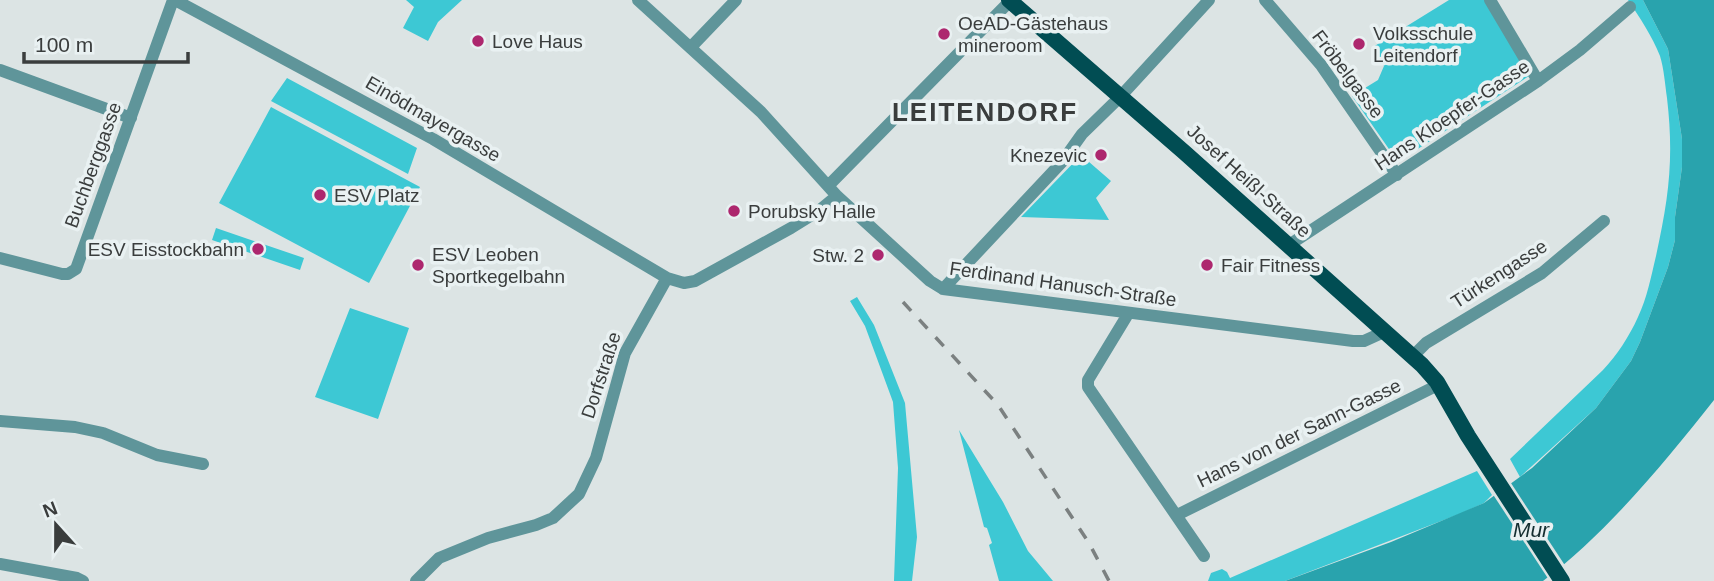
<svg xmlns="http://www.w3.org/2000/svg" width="1714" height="581" font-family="Helvetica,sans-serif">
<rect width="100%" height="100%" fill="#dce4e4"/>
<path fill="#3dc8d4" d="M406 0H462L438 22 428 41 403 28 414 7Z
M1449 0H1485L1529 76 1398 162 1352 96 1378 80 1384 66 1373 47Z
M1628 0H1643L1668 49 1682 139V167L1675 217V240L1668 267 1640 342 1631 361 1596 408 1520 477 1510 459 1603 370C1617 355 1629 337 1638 317 1647 298 1651 277 1656 256 1669 197 1674 158 1667 98 1665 84 1664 69 1660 56 1652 36 1640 18 1628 0Z
M287 78 417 148 408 174 271 101Z
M271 107 420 187 369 283 219 203Z
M1081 155 1111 181 1096 198 1109 220 1021 217Z
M216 228 304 258 300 270 212 240Z
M857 297 874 325 905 403 917 537 912 581H894L898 468 893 402 865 326 850 301Z
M350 308 409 328 378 419 315 397Z
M959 430 1003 502 1028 551 1053 581H999L989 545 992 543 987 528 984 527Z
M1477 471 1492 495 1484 503 1462 513 1285 581H1208L1211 573 1222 569 1227 572 1230 578Z"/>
<path fill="#29a3ad" d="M1643 0H1714V400C1665 462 1606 534 1543 581H1285L1391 542 1484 503 1532 468 1596 408 1631 361 1640 342 1668 267 1675 240V217L1682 167V139L1668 49Z"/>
<path fill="#dce4e4" d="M1509 480 1566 567 1549 580 1492 493Z"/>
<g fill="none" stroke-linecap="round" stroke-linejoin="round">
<path stroke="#5f959a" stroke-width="12" d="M175 0 433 139 667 278
M638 0 761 112 837 196 930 281 943 289 1353 341H1364L1386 331
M1265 0 1321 65 1397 175
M1490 0 1538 81
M691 47 736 0
M0 70 131 118
M828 186 1011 0
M1289 245 1538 81 1580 50 1630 7
M0 258 62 274H68L76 269 173 0
M943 289 1062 162 1082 134 1120 97 1209 0
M1128 314 1088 380V387L1204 556
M1413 356 1426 343 1542 273 1604 221
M0 421 75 427 103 433 157 455 203 464
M1177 515 1438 385
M0 564 77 578 83 581
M416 581 439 558 488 538 536 525 553 518 579 494 596 458 625 353 667 278 684 283 695 281 791 228 820 210 837 196"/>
<path stroke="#014d53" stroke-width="16" d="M1009 0 1184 152 1422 365 1437 382 1468 436 1562 581"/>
<path stroke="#7b8080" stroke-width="3.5" stroke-dasharray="12 12" stroke-linecap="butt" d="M903 302 998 405 1089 543 1109 581"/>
</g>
<g fill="#ad276e" stroke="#e9f1f2" stroke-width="2.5">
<circle cx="944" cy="34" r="7"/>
<circle cx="478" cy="41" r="7"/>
<circle cx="1359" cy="44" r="7"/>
<circle cx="1101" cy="155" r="7"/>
<circle cx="320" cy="195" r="7"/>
<circle cx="734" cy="211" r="7"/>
<circle cx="258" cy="249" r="7"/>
<circle cx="878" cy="255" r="7"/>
<circle cx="418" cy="265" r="7"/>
<circle cx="1207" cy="265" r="7"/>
</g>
<g text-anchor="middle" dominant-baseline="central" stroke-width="7" stroke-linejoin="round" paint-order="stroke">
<g font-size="19" fill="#3a3d3d" stroke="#e9f1f2" text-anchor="start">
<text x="958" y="23">OeAD-Gästehaus<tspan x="958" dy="22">mineroom</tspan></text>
<text x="1373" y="33">Volksschule<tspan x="1373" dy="22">Leitendorf</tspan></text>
<text x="492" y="41">Love Haus</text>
<text x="1087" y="155" text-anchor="end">Knezevic</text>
<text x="334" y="195">ESV Platz</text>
<text x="748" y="211">Porubsky Halle</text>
<text x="244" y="249" text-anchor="end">ESV Eisstockbahn</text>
<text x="432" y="254">ESV Leoben<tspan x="432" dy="22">Sportkegelbahn</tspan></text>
<text x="864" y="255" text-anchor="end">Stw. 2</text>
<text x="1221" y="265">Fair Fitness</text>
</g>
<g font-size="19" fill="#3a3d3d" stroke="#e9f1f2">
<text transform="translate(1348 74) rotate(53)">Fröbelgasse</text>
<text transform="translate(1452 115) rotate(-34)">Hans Kloepfer-Gasse</text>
<text transform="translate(433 119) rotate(30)">Einödmayergasse</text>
<text transform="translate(93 165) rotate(-70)">Buchberggasse</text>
<text transform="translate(1249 181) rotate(42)">Josef Heißl-Straße</text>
<text transform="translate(1499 274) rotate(-33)">Türkengasse</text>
<text transform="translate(1063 284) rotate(8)">Ferdinand Hanusch-Straße</text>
<text transform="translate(601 375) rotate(-72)">Dorfstraße</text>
<text transform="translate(1299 433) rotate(-26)">Hans von der Sann-Gasse</text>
</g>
<g font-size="21" font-style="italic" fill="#142e30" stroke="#e9f1f2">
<text x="1531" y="529">Mur</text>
</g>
<g font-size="26" font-weight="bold" letter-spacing="2" fill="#3a3d3d" stroke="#e9f1f2">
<text x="985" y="112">LEITENDORF</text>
</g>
</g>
<g transform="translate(56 525) rotate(339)" stroke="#e9f1f2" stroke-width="5" paint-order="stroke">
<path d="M0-5L12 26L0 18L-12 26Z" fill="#3a3d3d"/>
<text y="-10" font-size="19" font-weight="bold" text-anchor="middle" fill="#3a3d3d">N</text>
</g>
<path d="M24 52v10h164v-10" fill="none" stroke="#3a3d3d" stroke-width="3.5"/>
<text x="35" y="52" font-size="21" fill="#3a3d3d" stroke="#e9f1f2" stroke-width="5" paint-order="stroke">100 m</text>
</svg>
